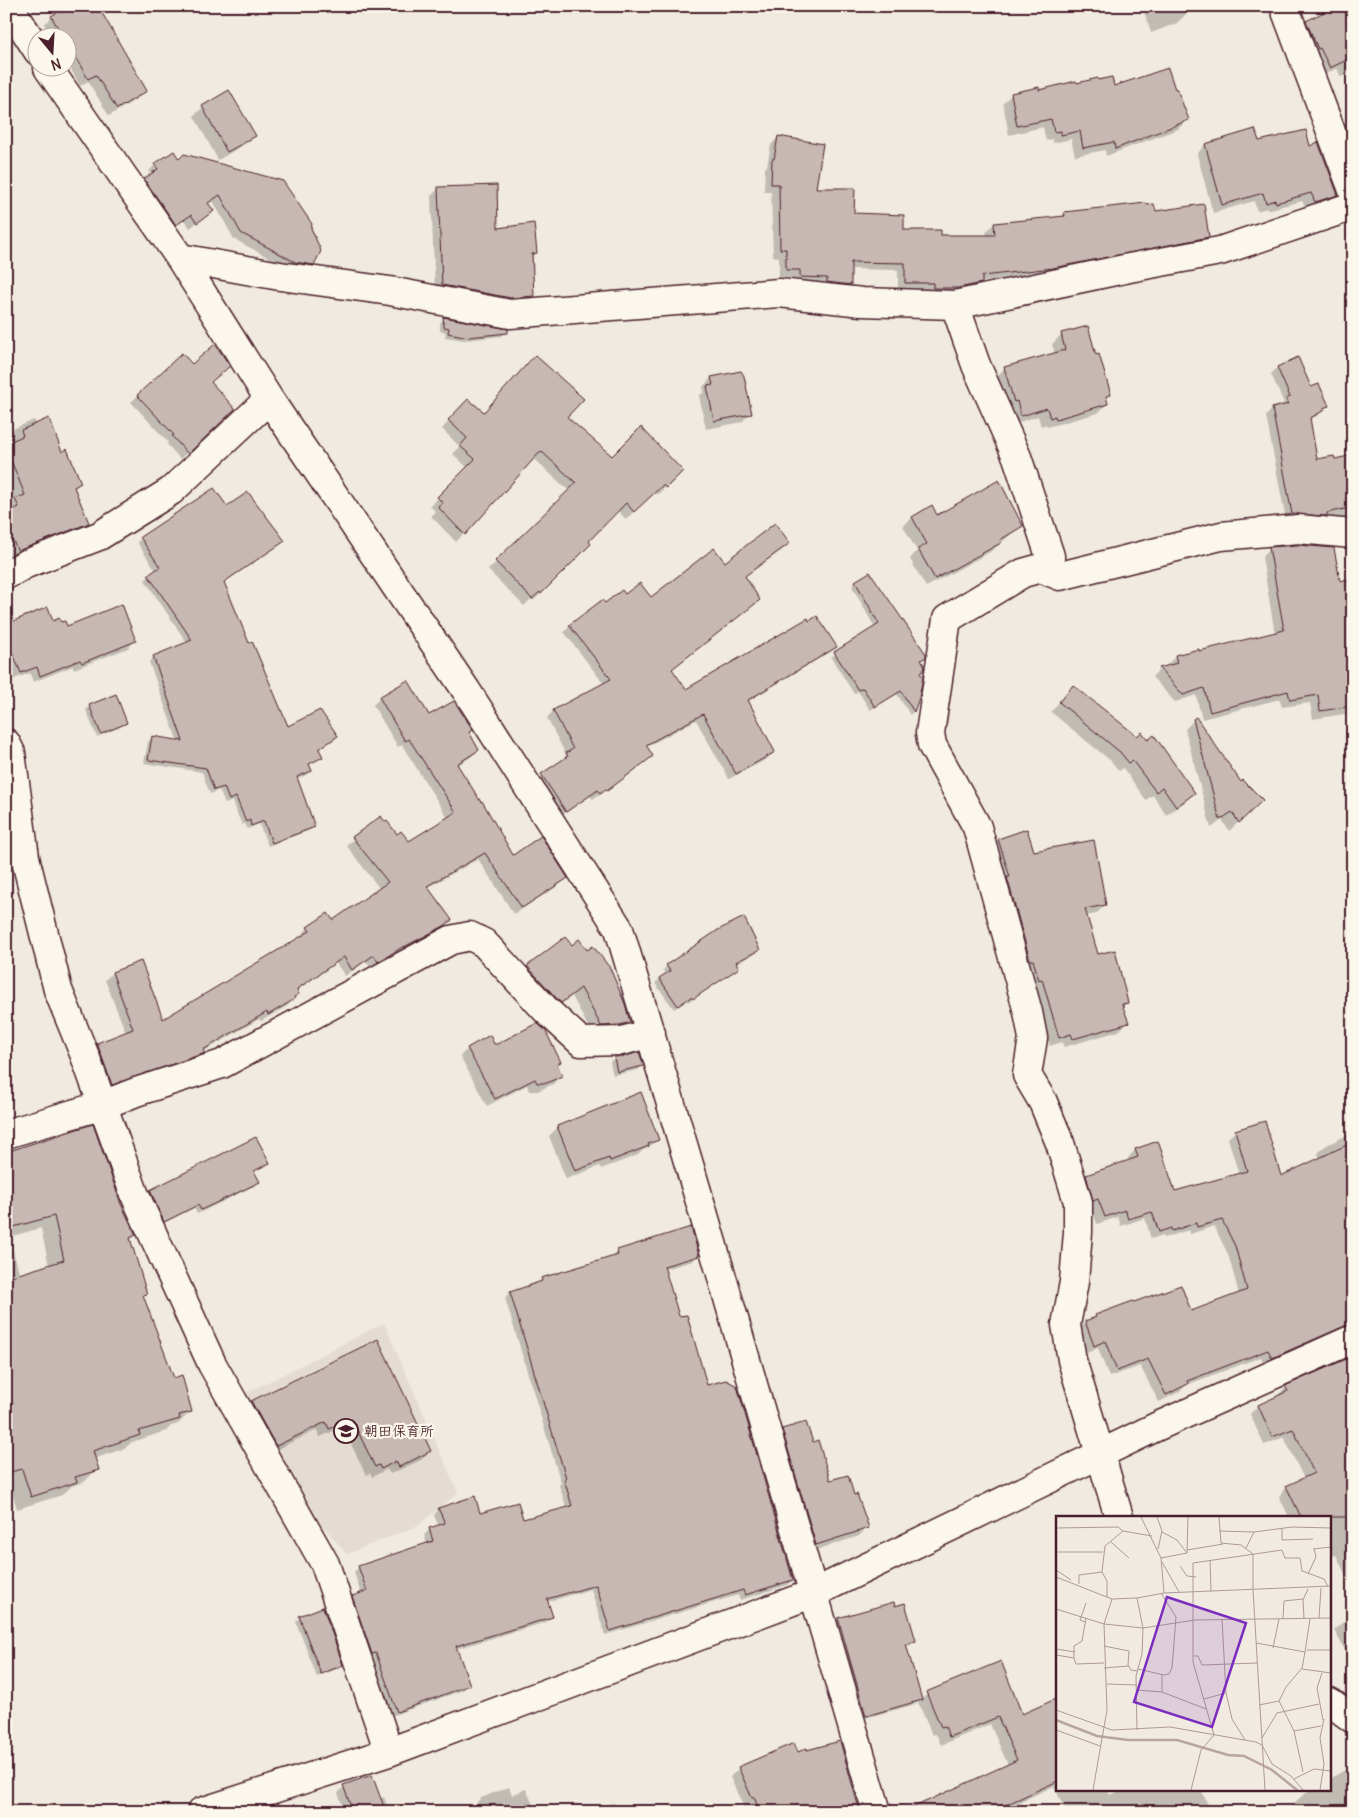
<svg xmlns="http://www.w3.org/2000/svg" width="1359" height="1818" font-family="Delius,'Klee One',sans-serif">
<rect width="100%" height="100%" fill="#f0eae0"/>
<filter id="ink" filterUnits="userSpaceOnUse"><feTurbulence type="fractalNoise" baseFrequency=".02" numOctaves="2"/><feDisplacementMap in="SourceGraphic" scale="10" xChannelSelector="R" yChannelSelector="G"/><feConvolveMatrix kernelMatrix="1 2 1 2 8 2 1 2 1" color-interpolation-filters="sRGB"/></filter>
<g filter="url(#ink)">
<path fill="#e4dbd2" d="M384 1323 458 1493 417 1526 347 1554 305 1505 241 1396Z"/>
<path fill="#0003" fill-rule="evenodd" d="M1144 6H1183L1186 14 1177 23 1151 33 1143 8Z
M1353 6V71L1341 77 1337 68 1321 76 1298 31 1307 22Z
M52 17 146 91 138 98 109 116 88 81 80 86 68 64V38H52L44 24Z
M1076 84 1113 88 1187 120 1178 129 1106 156 1105 150 1075 156 1071 139 1053 143 1052 139 1046 141 1043 127 1009 135 1003 103 1012 94 1039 91Z
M203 107 254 136 245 144 218 160 194 116Z
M1255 131 1258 142 1309 147 1337 194 1328 203 1307 210 1302 201 1267 210V208L1257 211 1254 201 1213 213 1197 154 1205 145Z
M778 137 814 189 853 215 903 231 939 236H987L986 232 994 224 1061 217 1065 213 1155 212 1207 237 1200 244 1044 275 981 282 973 291 926 296V290H898V270L850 269V285L842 292 792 284V278L779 277V257L773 256 771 191H764L765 168 767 166 771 145Z
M1353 139V173L1343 148Z
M179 160 309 228 313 264 307 271 288 268 234 239 213 201 208 204 212 211 190 228 184 220 169 230 138 186 152 175 149 171 155 165Z
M439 188 497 230 536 253 532 257 533 296 526 303 435 292 431 196Z
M444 318 506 332 502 336 464 340 445 337 446 332 440 331V323Z
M1087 328 1095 357 1109 394 1105 398 1107 404 1098 413 1047 427 1046 424 1041 426 1038 416 1013 424 996 377 1005 368 1055 354 1052 344 1061 335Z
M182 355 233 409 180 459 167 444 168 442 131 402Z
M1298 359 1311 389 1328 405 1317 416 1309 420 1316 461H1334L1353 457V524L1286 520 1266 416 1272 409 1284 403 1271 374 1277 368Z
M711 378 750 413 742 422 706 429 699 396 704 392 703 387Z
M460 408 483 414 566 417 612 458 674 479 657 495 655 492 626 519 617 510 587 541 590 544 533 601 531 599 524 606 488 570 569 491 533 458 456 542 431 516 435 511 430 506 468 468 453 454 460 447 442 429Z
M34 420 36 425 61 453 80 483 74 489 88 523 80 530 6 559V432Z
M214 489 226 508 283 541 223 583 248 645 287 728 333 740 318 750 321 756 308 765 311 771 306 775 296 779 314 826 310 830 268 846 259 824 247 829 245 823 242 825 232 801 225 804 219 790 210 794 202 772 144 763 148 742 152 738 178 742 149 662 154 657 187 643 145 580 156 571 137 542Z
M936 517 1022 525 990 552 926 587 910 559 917 551 903 526 912 518Z
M789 543 782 550 744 577 759 600 671 670 686 691 835 647 828 653 747 702 774 752 767 759 729 779 696 720 646 747 652 756 645 762 599 796 598 795 593 799 590 796 559 817 535 782 561 762 566 755 547 718 553 711 604 684 564 632 570 626 604 605 624 596 651 599 725 564Z
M1270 549 1339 583 1350 591 1353 590V736L1350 713 1313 719 1310 703 1282 707 1280 699 1202 719 1196 695 1175 702 1152 677 1160 669 1168 667 1167 665 1175 657 1198 650V653L1275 634 1262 557Z
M856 582 920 661 922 671 919 674 918 697 913 712 910 715 897 694 870 710 858 691 854 694 831 657 875 628 852 586Z
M52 622 67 628 135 641 128 648 74 669 73 666 33 682 30 673 14 679 6 661V625Z
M408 681 429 716 468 733 478 750 471 757 456 766 512 857 566 878 559 885 514 914 478 859 427 888 451 920 444 927 371 968 366 961 345 976 336 963 296 991 298 994 287 1006 261 1021 259 1019 203 1052 196 1060 105 1091 90 1051 97 1044 126 1033 105 980 112 973 140 963 163 1021 302 937 301 935 308 928 332 921 380 889 346 845 381 818 397 836 408 843 448 818 402 745 398 747 373 705 380 698Z
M1073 686 1194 793 1185 802 1166 815 1153 795 1146 800 1123 768 1119 771 1111 761 1051 712Z
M90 706 126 722 122 726 97 737 86 710Z
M1194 720 1253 809 1229 831 1222 820 1211 828 1185 729Z
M998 840 1033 852 1105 905 1096 914 1085 916 1097 956 1127 1003 1122 1008 1127 1023 1119 1031 1064 1047 1062 1042 1050 1046 989 849Z
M565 939 629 1022 620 1031 592 1034 572 996 552 1011 519 976 528 967Z
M758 950 754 954 735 964 733 972 688 1002 687 1000 674 1009 655 983 666 975 663 970 667 966Z
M493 1045 560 1062 556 1066 560 1076 553 1084 538 1091H529L527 1085 487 1106 460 1056 468 1049Z
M614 1058 642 1066 638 1070 613 1075 610 1062Z
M92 1126 120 1205 135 1235 130 1240 146 1294 143 1297 174 1379 191 1411 178 1424 171 1426 166 1431 132 1442 125 1448 94 1459 97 1469 84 1482 72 1486 62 1495 17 1509 9 1481 6 1482V1151ZM41 1228 49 1266 20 1275 9 1237Z
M558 1127 657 1139 648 1148 643 1150 638 1155 601 1169 600 1166 566 1179 549 1136Z
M1236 1131 1281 1178 1320 1159 1318 1153 1325 1146 1353 1132V1292L1338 1328 1330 1335 1264 1365 1261 1357 1186 1385 1179 1392 1159 1402 1140 1366 1109 1377 1098 1348 1087 1353 1078 1329 1086 1322 1096 1316 1190 1313 1239 1294 1228 1254 1214 1226 1190 1234 1189 1230 1164 1238 1163 1235 1151 1239 1145 1218 1121 1226 1118 1217 1097 1224 1091 1206 1079 1183 1087 1176 1129 1161 1128 1158 1135 1150 1157 1143 1174 1193 1239 1175 1228 1138Z
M268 1163 254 1172 258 1182 254 1186 197 1214 194 1208 160 1225 146 1195 151 1191Z
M618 1251 698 1255 693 1261 664 1269 678 1318 706 1387 792 1580 787 1585 740 1600 738 1595 605 1635 591 1589 547 1602 551 1617 546 1622 456 1649 469 1685 463 1690 391 1716 370 1657 348 1603 353 1597 361 1594 354 1572 359 1567 427 1544 424 1535 430 1529 439 1527 434 1515 439 1509 522 1521 567 1509 559 1485 561 1483 505 1298 510 1293 537 1284 542 1279 613 1257Z
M378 1341 430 1451 421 1460 390 1474 387 1469 372 1477 370 1473 366 1475 343 1427 320 1437 317 1430 267 1454 243 1411 252 1402Z
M1353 1357V1590L1336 1555 1330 1557V1517H1289L1279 1496 1287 1487 1304 1479 1284 1437 1264 1445 1250 1414 1258 1406 1277 1396 1286 1387Z
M783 1430 829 1482 853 1496 868 1527 859 1536 807 1553 774 1439Z
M1353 1616V1665L1334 1630 1343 1622Z
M300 1617 342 1665 337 1669 317 1677 296 1622Z
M839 1619 915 1641 911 1645 905 1647 921 1700 927 1694 1021 1715 1058 1699V1789H1107L1110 1795 1122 1789H1201L1211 1812H1066L1054 1786 998 1812H921L1008 1765 990 1724 941 1745 936 1734 932 1735 918 1702 916 1704 862 1719 835 1623Z
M797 1754 859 1812H746L730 1777 739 1768Z
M1351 1766 1353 1770V1799L1333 1812H1282L1295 1806 1293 1804 1302 1796 1313 1789H1330V1779Z
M345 1786 379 1799 384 1797 389 1812H345L338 1793Z
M509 1787 512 1795 526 1789 535 1809 540 1807 542 1812H474L480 1810 477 1802 481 1798Z
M613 1803 623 1812H587Z"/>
<path fill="#c8b8b3" stroke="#4a1f2b" d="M67 6H98L147 91 117 109 96 75 88 79 68 44V38H64L51 16Z
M1336 6H1353V57L1330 68 1320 48 1318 49 1306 21Z
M1168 68 1175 89H1177L1189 120 1115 149 1114 142 1083 148 1080 131 1061 135V131L1054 132 1051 119 1017 126 1011 93 1039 87V90L1076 81 1077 83 1098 78V80L1112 77 1114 86Z
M229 90 256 136 227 152 202 106Z
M1255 129 1259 141 1306 130 1310 146 1318 142 1338 195 1315 202 1311 193 1276 203 1275 200 1266 203 1263 193 1222 205 1205 144Z
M778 136 823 144 816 188H855L854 213 904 215V230H941V235H995L994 223 1065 216 1064 212 1146 203 1147 205 1154 204 1156 211 1204 204 1209 237 1053 268 982 276V283L958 288H933V283H905V263L851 262V285L827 282V278L800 277V270H786V249H780L779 184H771L772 159H774Z
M174 151 179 159 184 154 283 181 312 224 311 228 321 251 314 265 295 262 241 233 220 195 208 203 214 211 197 223 191 215 176 225 144 179 158 169 154 164Z
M497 185 498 228 534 223 537 253 532 254 534 296 511 298 442 285 438 187Z
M443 317 508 329V333L469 337 448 333 449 328 444 327Z
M1088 326 1096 355 1099 354 1111 395 1106 396 1108 404 1056 419 1055 416 1050 418 1047 408 1021 416 1017 401 1014 402 1004 367 1065 350 1061 333Z
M215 344 230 366 211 382 235 409 188 454 172 436 174 435 137 395 182 353 192 364Z
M535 355 584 399 567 417 612 456 641 427 683 471 666 488 663 485 634 512 626 503 589 541 591 544 541 594 540 592 532 599 495 561 576 483 541 451 465 535 438 507 443 503 437 497 475 459 460 446 467 438 448 420 468 399 484 412Z
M1298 357 1311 387 1319 384 1329 406 1323 408 1325 410 1310 418 1317 459 1334 456 1335 459 1353 455V507L1327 513V516L1292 514 1272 408 1288 404 1286 399 1290 397 1277 367Z
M741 371 744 376 752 414 714 421 707 386 713 385 711 377Z
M49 418 62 452 67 449 81 483 74 487 89 523 18 551 6 527V513L19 507 15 499 25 495 6 448V443L23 436 21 430Z
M999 480 1023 526 1000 540 1001 543 935 579 918 549 927 544 912 517 932 505 937 515Z
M214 488 227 506 248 492 285 541 224 582 249 643 252 641 288 726 320 710 338 736 319 749 323 757 309 764 312 771 297 777 315 827 272 843 264 821 251 826 250 820 246 822 236 797 229 800 224 787 214 790 206 768 148 760 152 736 183 741 153 656 192 640 148 575 160 567 140 537Z
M775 523 790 543 745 576 760 600 672 669 686 689 808 618 809 621 817 616 837 647 748 700 775 752 736 774 703 714 646 745 653 756 607 791 606 789 600 793 598 790 566 812 541 774 568 756 566 753 573 749 553 710 611 679 569 625 602 600 605 603 622 590 625 594 640 583 651 597 714 548 725 562Z
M1298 545 1334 548 1340 581 1348 579 1353 598V706L1320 711 1318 695 1290 700 1288 691 1210 712 1204 688 1183 695 1159 668 1177 663 1175 655 1199 649V651L1284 630 1269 547Z
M870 572 926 654V657L921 660 924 665 923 671 920 673 923 677 919 698 914 712 901 691 875 707 863 688 858 690 834 652 879 624 855 581Z
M122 604 136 641 82 663 80 660 40 676 37 667 21 673 6 637V624L48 607 53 621 59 618 61 622 65 621 67 626Z
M408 680 429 715 454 701 473 730 469 732 479 750 457 764 481 802 482 801 513 855 541 836 568 878 522 908 485 853 427 886 452 920 444 926 404 947V946L378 962 374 955 352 970 344 957 297 989 299 994 294 997 295 999 268 1015 267 1012 203 1050 205 1053 112 1085 97 1043 133 1029 112 972 141 961 163 1019 310 931 307 927 328 913 333 920 388 882 352 837 381 816 385 822 387 821 397 834 401 831 409 841 456 812 409 739 405 741 379 697Z
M1073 685 1137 736 1142 732 1148 740 1154 735 1195 793 1176 807 1162 787 1156 792 1132 760 1129 763 1120 752 1059 702Z
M116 694 127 723 101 734 89 705Z
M1196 717 1241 782 1243 780 1263 800 1239 823 1232 812 1220 820 1193 719Z
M1027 829 1034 851 1094 840 1106 905 1085 909 1098 954 1115 950 1128 1003 1122 1004 1129 1023 1073 1039 1071 1034 1059 1038 1042 979 1039 980 1033 960H1030L1007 877H1010L998 839Z
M744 917 760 950 736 962 739 968 693 999 691 997 678 1006 659 978 670 971 666 965 718 930Z
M565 937 572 945 579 939 587 950 593 946 610 968 625 1004 630 1022 620 1025 601 1026 581 988 561 1003 527 966Z
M537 1023 545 1030 561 1062 557 1064 562 1076 547 1083H537L535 1079 495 1099 467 1048 490 1035 494 1044H497Z
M639 1052 644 1066 617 1072 614 1057 626 1056Z
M641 1092 659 1140 648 1144 649 1146 610 1161 609 1158 575 1171 557 1126Z
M1265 1121 1281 1176 1353 1142V1324L1347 1325 1272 1358 1268 1350 1187 1381 1188 1384 1166 1395 1148 1359 1117 1371 1105 1341 1094 1346 1085 1321 1096 1317 1095 1315 1133 1301 1134 1302 1181 1285 1191 1311 1247 1290 1235 1246 1222 1220 1197 1227 1196 1223 1172 1231 1171 1228 1159 1232 1152 1212 1128 1219 1125 1210 1105 1217 1098 1199 1093 1201 1086 1175 1138 1157 1135 1149 1158 1141 1175 1191 1247 1171 1235 1130Z
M93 1124 121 1204 136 1235 130 1238 147 1294 143 1295 174 1378 182 1375 192 1412 179 1415 180 1419 139 1431 140 1435 93 1451 99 1470 75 1477 77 1482 31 1497 22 1469 6 1473V1278L64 1260 54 1216 6 1229V1152Z
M256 1137 270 1163 254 1171 260 1182 201 1210 198 1205 164 1222 150 1190Z
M691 1227 699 1256 664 1266 679 1316 687 1315 707 1385 726 1380 737 1386 793 1580 745 1595 743 1590 610 1631 596 1585 547 1599 553 1617 456 1646 470 1685 397 1712 376 1653 372 1654 352 1596 367 1591 358 1566 433 1541 429 1528 445 1523 438 1508 475 1496 480 1513 518 1502 523 1519 572 1506 564 1479 566 1478 510 1292 542 1281 541 1278 618 1255 617 1250Z
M378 1339 431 1451 399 1467 396 1461 381 1469 379 1465 375 1467 352 1419 329 1429 326 1422 276 1446 251 1401Z
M1353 1356V1517H1301L1286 1486 1314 1473 1293 1429 1272 1437 1258 1405 1288 1391 1285 1386Z
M806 1422 813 1442 818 1440 830 1480 848 1475 854 1495 857 1494 869 1528 816 1545 782 1429Z
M894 1602 895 1606 905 1603 916 1641 906 1644 922 1700 866 1716 838 1618Z
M323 1607 343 1665 321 1674 299 1616Z
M1001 1661 1022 1714 1058 1698V1781L990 1812H903L1017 1760 998 1717 949 1737 945 1726 941 1727 926 1692Z
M840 1741 860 1812H760L754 1797 752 1798 738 1767 794 1743 798 1752 807 1748V1750Z
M372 1775 386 1812H353L343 1785Z"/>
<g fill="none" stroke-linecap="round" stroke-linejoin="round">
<defs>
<path id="minor" d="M9 6 38 51
M1284 6 1353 190
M48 68 180 258 269 399 466 690 619 929 701 1205 877 1812
M180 258 280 276 390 291 510 314 779 293 862 302 955 305 1129 268 1220 251 1353 206
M955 305 976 365 1017 457 1050 556V572
M6 575 26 564 99 536 171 491 269 399
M6 743 11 753 25 857 58 990 85 1056 134 1193 212 1364 325 1564 389 1752
M6 1134 103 1105 136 1092 222 1064 451 940 470 936 484 943 546 1010 581 1042 622 1041 651 1033
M1119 1517 1072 1360 1066 1325 1074 1282 1078 1232V1202L1060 1143 1043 1102 1027 1075 1033 1038 1028 1012 977 827 932 745 930 733 947 619 1023 573 1041 568 1060 576 1221 536 1298 529 1353 534
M1330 1702 1353 1719
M201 1812 389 1752 814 1593 1156 1427 1353 1339"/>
</defs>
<use href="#minor" stroke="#4a1f2b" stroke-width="31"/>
<use href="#minor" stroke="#fbf7ec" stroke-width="28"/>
</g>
</g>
<defs>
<symbol id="school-ring" viewBox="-11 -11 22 22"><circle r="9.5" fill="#fbf7ec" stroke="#4a1f2b" stroke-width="1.5"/><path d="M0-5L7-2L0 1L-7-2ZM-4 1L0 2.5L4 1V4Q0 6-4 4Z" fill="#4a1f2b"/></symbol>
</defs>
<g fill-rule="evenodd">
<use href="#school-ring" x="332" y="1417" width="28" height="28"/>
</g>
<g text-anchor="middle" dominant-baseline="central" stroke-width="4.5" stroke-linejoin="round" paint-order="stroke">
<g font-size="14" font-weight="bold" fill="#4a1f2b" stroke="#fbf7ec" text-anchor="start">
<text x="364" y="1431">朝田保育所</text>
</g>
</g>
<g transform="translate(1056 1516)">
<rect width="275" height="275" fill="#f0eae0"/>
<path fill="none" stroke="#b8a4a2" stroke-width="2.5" d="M0 204 41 220 72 224H121L172 239 188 240 216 254 241 274"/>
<path fill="none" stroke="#ae9998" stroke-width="1" d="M85 1 105 42 108 77M101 1 106 15 102 33M163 1 165 27 185 29 197 38V73M0 12 62 11 67 15M226 13V24L257 23M163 15 198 16M106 16 121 24 131 37M55 26 73 42M190 32 198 16 236 11 275 12M257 33 275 31M131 34 167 28M0 36H47M131 37 132 1M105 42 131 37M154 44 155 75M106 46 123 76M124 50 131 60 140 61M0 54 15 64M252 58 260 41 258 33M0 61 56 83 81 82 108 77 275 70M23 68V59L46 56M197 74 209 274M51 81V65L46 56 49 30 67 15 96 20M0 93 48 108 87 112 139 104 275 102M263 102 265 72M227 103 228 85 247 83M248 103 247 84 252 73M29 106 24 104 30 87M200 127 249 136 254 103M48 130 73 135 72 149 75 154 81 155M217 132 223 103M0 133 19 136M251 134H275M0 139 18 142 20 148 48 147M138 140H142L146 149 201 147M18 142V130L26 125 30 102M48 152 73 150M82 153 108 159 113 158 116 152 120 101 105 77M246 153 275 157M266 157 261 172 267 204M106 159V176M51 168 81 169M81 174 106 176 150 193M170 177 176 203 189 224M148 183 170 177 166 103M223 185 238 215 247 256M203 189 223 185 230 171 246 152 249 136M0 194 56 214 114 211 200 226 206 229 216 248 235 260 247 274M0 214 44 230M81 214 80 160 86 138 87 112 81 82M238 215 265 210M158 219 137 146V47L226 34 229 42H244L246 55 268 63 272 71M206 222 221 197 263 188M238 263 258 253 275 255M37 274 51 194 48 108 56 83M135 274 145 234 158 219M264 274 268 248 264 222 268 203"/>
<path fill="#7b2cbf" fill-opacity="0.15" stroke="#7b2cbf" stroke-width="2.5" d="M111 81 190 107 156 211 78 186Z"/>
<rect width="275" height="275" fill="none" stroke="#4a1f2b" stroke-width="2.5"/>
</g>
<rect width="1359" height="1818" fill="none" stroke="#fbf7ec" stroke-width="25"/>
<rect x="12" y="12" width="1334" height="1793" fill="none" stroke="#4a1f2b" stroke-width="2" filter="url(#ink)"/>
<g transform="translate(52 52) rotate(162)"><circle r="24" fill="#fbf7ec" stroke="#b4a19f"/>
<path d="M0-4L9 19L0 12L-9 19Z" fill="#4a1f2b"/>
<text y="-8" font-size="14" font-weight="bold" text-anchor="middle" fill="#4a1f2b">N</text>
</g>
</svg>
